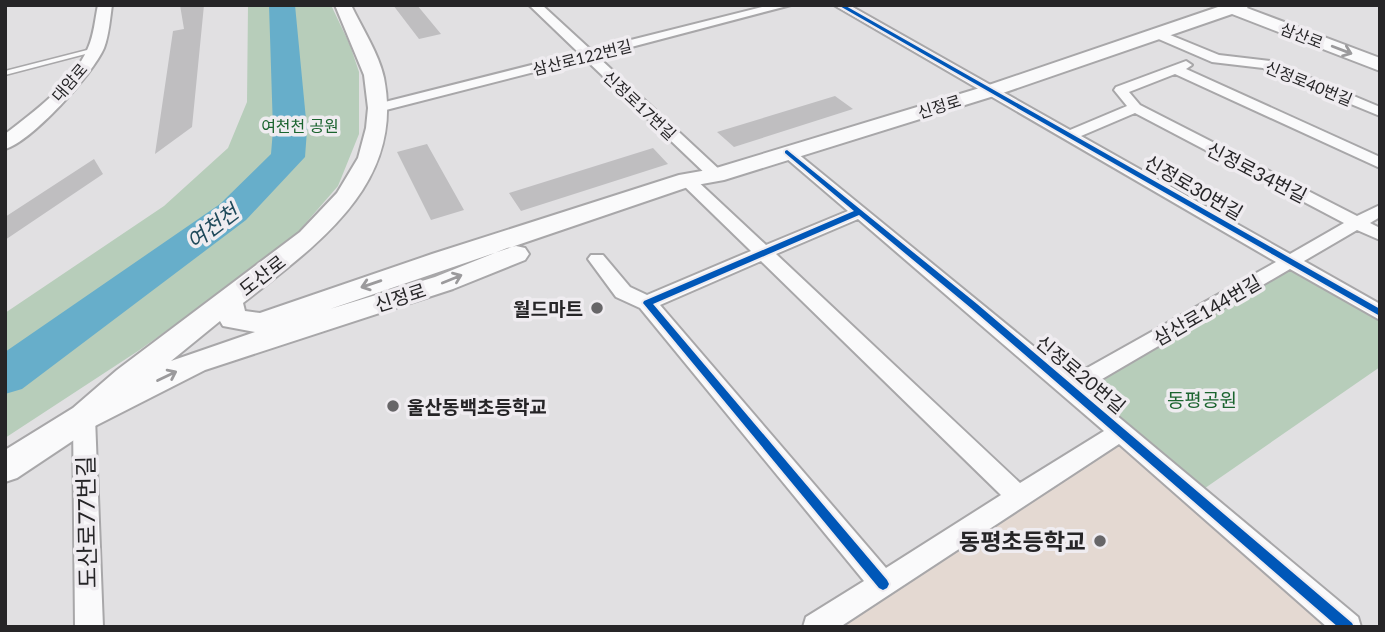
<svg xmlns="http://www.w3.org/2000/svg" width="1385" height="632" font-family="Lato,'Noto Sans KR',sans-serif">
<rect width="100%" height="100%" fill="#e1e0e2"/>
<path fill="#e4d9d2" d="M1121 431 1348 627H816Z"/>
<path fill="#b7cdba" d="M248 5H331L350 45 359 72V134L338 186 285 247 138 351 5 438V313L164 206 228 148 247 102Z
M1290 262 1380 313V367L1195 495 1070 387Z"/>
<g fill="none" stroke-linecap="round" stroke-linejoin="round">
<path fill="#67aeca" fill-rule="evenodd" d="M269 5H295L307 130 305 157 246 220 22 389 5 394V352L220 204 271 154 273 130Z"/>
</g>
<path fill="#bfbec0" d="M180 5H204L192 127 155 154 173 31 184 29Z
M393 5H417L441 34 419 39Z
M835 96 853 109 734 147 717 132Z
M427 144 464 210 431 220 397 152Z
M653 148 668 164 521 211 509 193Z
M94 159 103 174 5 240V217Z"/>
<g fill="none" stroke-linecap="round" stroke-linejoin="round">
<defs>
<path id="service" d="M95 48 98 50 97 51 5 75V71Z"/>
<path id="minor" d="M529 5H542L591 50 770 5H791L597 56 722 172 724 175 716 180 710 178 585 59 378 112 371 108 373 105 579 53Z
M834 5H849L1070 130 1127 106 1114 90 1116 87 1186 61 1192 65 1186 69 1380 157V168L1175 74 1129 92 1140 105 1357 216 1380 205V217L1370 223 1380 228V240L1357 230 1304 261 1380 304V320L1290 269 1085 389 1358 617 1361 627H1327L1119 444 840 627H803L806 617 864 581 640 308 616 297 588 259 591 255H603L630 287 647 295 751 251 681 183 679 180 681 177H693L766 245 848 211 779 152 782 149H792L1071 377 1276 262ZM1135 113 1344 223 1290 254 1081 136ZM858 219 1104 431 1020 483 776 254ZM761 261 1001 495 886 568 660 305Z
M1158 30 1219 55 1270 61 1380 107V116L1263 68 1212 62 1154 37 1152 34Z
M84 408 92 411 95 417 103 627H75L73 417 76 411Z"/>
<path id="tertiary" d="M98 5H112C110 19 109 35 104 48 93 74 31 142 5 149V134C35 111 73 83 88 48 94 35 95 19 98 5Z"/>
<path id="secondary" d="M335 5H351C362 28 379 54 384 78 405 185 316 245 243 303L245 311 260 313 432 254 679 175 713 169 983 87 1218 7 1217 5H1249L1247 8 1380 58V71L1232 14 997 95 724 180 691 186 330 309 435 277 507 248 516 246 525 248 529 254 525 260 453 289 205 370 95 426 17 478 5 482V450L73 408 117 370 300 232 337 193 358 158 366 128 368 108 364 75ZM220 321 223 326 255 332 171 361Z"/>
</defs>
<use href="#service" stroke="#a8a7a9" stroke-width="3"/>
<use href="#minor" stroke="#a8a7a9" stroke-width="4"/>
<use href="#tertiary" stroke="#a8a7a9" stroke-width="4"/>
<use href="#secondary" stroke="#a8a7a9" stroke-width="4"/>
<use href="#service" fill="#fafafb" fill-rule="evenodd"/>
<use href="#minor" fill="#fafafb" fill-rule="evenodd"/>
<use href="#tertiary" fill="#fafafb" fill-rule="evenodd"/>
<use href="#secondary" fill="#fafafb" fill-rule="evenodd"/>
<defs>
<path id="cycleway" d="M838 5H844L1380 309V316Z
M787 150 977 304 1352 623 1354 627H1338L971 308 859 215 653 304 887 580 889 584 887 588 883 590 879 588 643 303 644 301 854 211 785 153V151Z"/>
</defs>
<use href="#cycleway" stroke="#efecf0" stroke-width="4"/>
<use href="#cycleway" fill="#0057b8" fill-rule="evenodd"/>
</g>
<defs><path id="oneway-shaft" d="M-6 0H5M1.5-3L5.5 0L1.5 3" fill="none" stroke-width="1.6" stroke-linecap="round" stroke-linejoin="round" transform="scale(1.75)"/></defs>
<g stroke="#9b9a9c">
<use href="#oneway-shaft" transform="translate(1342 50) rotate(21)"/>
<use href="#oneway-shaft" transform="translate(452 279) rotate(-22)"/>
<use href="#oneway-shaft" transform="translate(371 284) rotate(161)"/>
<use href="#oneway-shaft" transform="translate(167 376) rotate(-26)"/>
</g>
<g fill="#676668" stroke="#efecf0" stroke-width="2.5">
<circle cx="597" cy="308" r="7"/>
<circle cx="393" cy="406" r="7"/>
<circle cx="1100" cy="541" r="7"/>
</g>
<g text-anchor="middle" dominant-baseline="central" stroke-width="7" stroke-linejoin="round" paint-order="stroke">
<g font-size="16" fill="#262527" stroke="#efecf0">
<text transform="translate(1302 35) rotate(21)">삼산로</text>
<text transform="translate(582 57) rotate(-14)">삼산로122번길</text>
<text transform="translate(69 82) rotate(-49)">대암로</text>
<text transform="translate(1309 83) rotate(22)">신정로40번길</text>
<text transform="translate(640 105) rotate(43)">신정로17번길</text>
<text transform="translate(939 106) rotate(-17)">신정로</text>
</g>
<g font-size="16" fill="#1b642f" stroke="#efecf0">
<text x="300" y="125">여천천 공원</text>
</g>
<g font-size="19" fill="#262527" stroke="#efecf0">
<text transform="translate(1257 172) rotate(27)">신정로34번길</text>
<text transform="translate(1194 187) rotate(30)">신정로30번길</text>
<text transform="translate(262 275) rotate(-38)">도산로</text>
<text transform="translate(400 297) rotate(-18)">신정로</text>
<text transform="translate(1207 310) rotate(-30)">삼산로144번길</text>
<text transform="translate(1081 374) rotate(40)">신정로20번길</text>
</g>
<g font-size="19" font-weight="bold" fill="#262527" stroke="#efecf0" text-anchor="end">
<text x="583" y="308">월드마트</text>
<text x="407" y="406" text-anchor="start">울산동백초등학교</text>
</g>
<g font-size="19" fill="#1b642f" stroke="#efecf0">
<text x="1202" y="399">동평공원</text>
</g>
<g font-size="21" font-style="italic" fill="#204a5b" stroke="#efecf0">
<text transform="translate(212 226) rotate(-37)">여천천</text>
</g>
<g font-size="23" fill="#262527" stroke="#efecf0">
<text transform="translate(86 522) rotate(-91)">도산로77번길</text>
</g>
<g font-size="23" font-weight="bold" fill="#262527" stroke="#efecf0" text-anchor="end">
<text x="1086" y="541">동평초등학교</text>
</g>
</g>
<rect width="1385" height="632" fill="none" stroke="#262527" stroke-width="14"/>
</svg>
